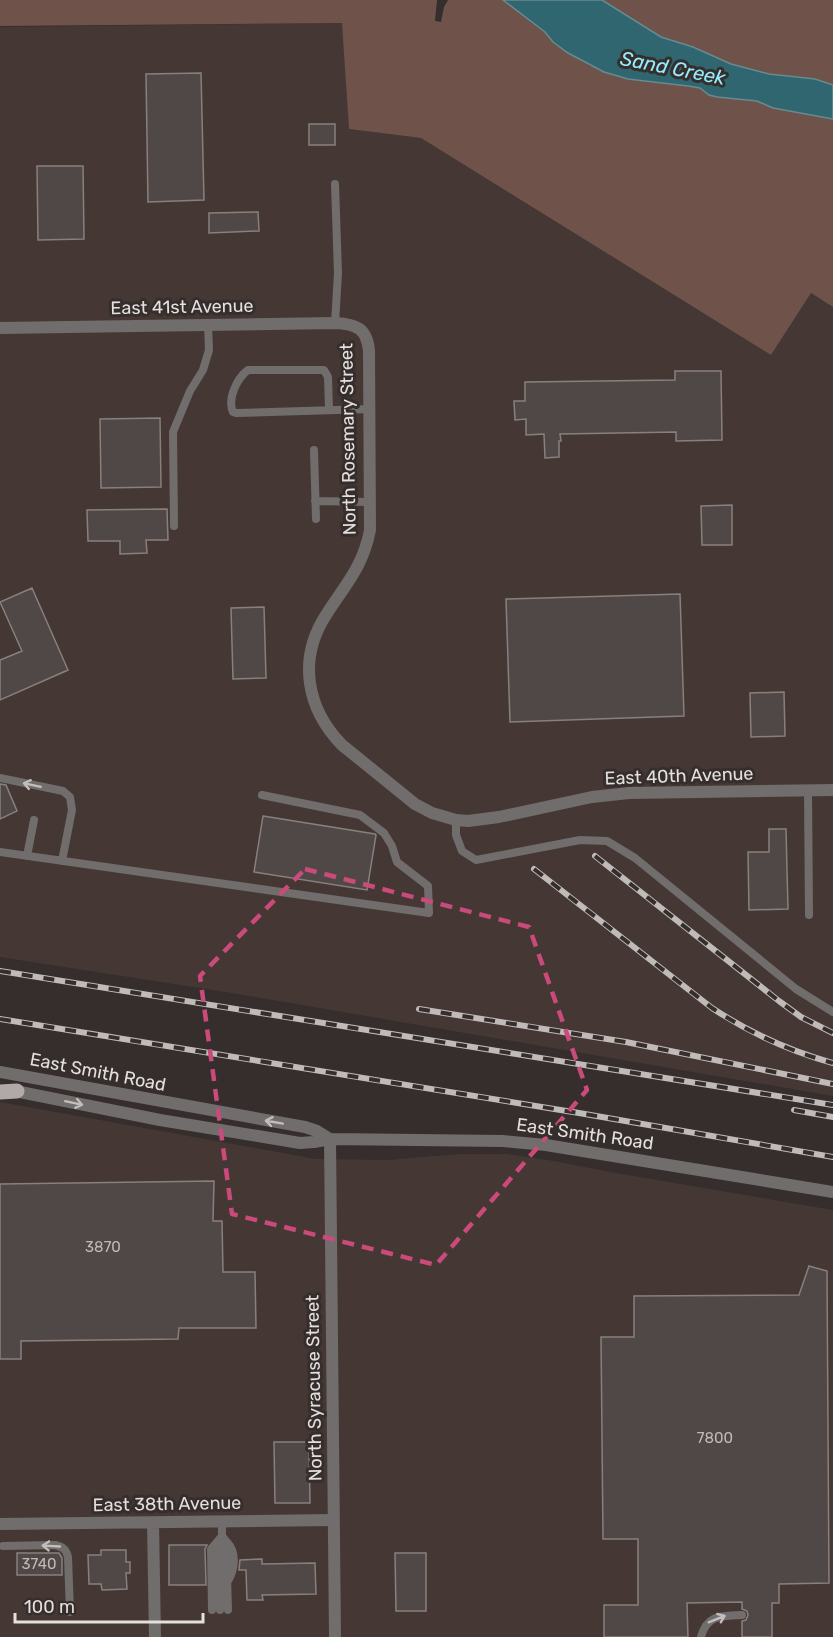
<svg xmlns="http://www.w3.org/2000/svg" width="833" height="1637" font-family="Rubik,sans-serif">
<rect width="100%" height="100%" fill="#352e2c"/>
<path fill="#453834" d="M343 23 349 129 421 138 771 355 811 293 833 307V1096L232 993 0 957V27Z
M0 1102 316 1159 390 1160 458 1154H507L554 1161 610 1172 833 1210V1637H0Z"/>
<path fill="#6f534b" d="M0 0H437L435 21 441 22 444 7 448 0H503L545 32 553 42 568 53 589 65 628 79 688 86 700 88 709 95 757 101 773 108 833 119V307L811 293 771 355 421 138 349 129 342 23 0 26Z
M602 0H833V85L815 79 769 74 731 64 693 47 661 37Z"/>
<path fill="#306670" stroke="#668b91" stroke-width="1.5" d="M503 0H602L661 37 693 47 731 64 769 74 815 79 833 85V119L773 108 757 101 717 97 709 95 700 88 688 86 628 79 604 72 568 53 553 42 545 32Z"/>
<path fill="#504846" stroke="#88807d" stroke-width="1.5" d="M201 73 204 200 148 202 146 74Z
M309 124H335V145H309Z
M37 166H83L84 239 38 240Z
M258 212 259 231 209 233V213Z
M675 371H721L722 440 676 441V432L560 434 561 441H559V457L545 458 544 434 526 435V419L515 420 514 401H525V382L675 380Z
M160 418 161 487 101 488 100 419Z
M732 505V545H702L701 506Z
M167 509 168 540H146L147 553 120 554V541H88L87 510Z
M32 588 68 670 0 700V660L22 651 0 602Z
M680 594 684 716 510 722 506 599Z
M264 607 266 678 233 679 231 608Z
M784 692 785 736 751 737 750 693Z
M0 784 6 785 17 811 0 819Z
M263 816 375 834 376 835 367 890 254 872Z
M769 829H786L788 909 749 910 748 852H769Z
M214 1181 213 1221H222L223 1272H255L256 1328H179L178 1339 21 1341V1359H0V1184Z
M809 1266 827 1271 829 1583 779 1584V1603H772V1637H742V1621L746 1620 748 1615 747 1611 742 1609V1602L687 1603 688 1637H604V1605H638V1539H603L601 1337H634V1296L799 1295Z
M274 1442H309L310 1503H275Z
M169 1545H207L205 1549 206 1585H169Z
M101 1550H126V1562H130V1573H126L127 1589 102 1590 101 1584H89L88 1555H101Z
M17 1553H59L62 1558V1575H17Z
M395 1553H426V1611H396Z
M262 1559V1564L315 1563 316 1594 262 1595 263 1600H247L246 1570H239L240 1560Z"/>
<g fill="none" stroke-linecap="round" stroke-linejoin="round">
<path stroke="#716d6c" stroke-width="8" d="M335 184 338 273 335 323
M329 410 328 377 324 370H248C237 378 227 399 233 412L236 413 370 409
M314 450 316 519
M315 501 371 502
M174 526 173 432 190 391 203 370 209 350 208 325
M0 778 63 791 70 797 72 810 62 861
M808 790 809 915
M456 820V835L462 851 476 860 580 840 607 841 635 858 796 989 833 1012
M0 852 429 913 428 886 397 862 392 846 384 833 360 815 262 795
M27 856 34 820
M227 1542C237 1553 235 1569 228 1581
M3 1546 55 1545C63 1547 66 1549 68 1557L70 1612
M212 1610 211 1549 222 1536 226 1541 228 1610
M220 1610 219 1551 222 1542V1522
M701 1637C707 1614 722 1616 742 1615"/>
<path stroke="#716d6c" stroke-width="12" d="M0 328 335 323C356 324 367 328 369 351L370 530C363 567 345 585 326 615 297 660 307 709 342 745L415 804 432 813 456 820 468 821 499 817 592 797 629 793 833 790
M153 1523 155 1637
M0 1524 333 1520"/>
<path stroke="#716d6c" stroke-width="12" d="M0 1072 305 1127 317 1131 330 1139
M10 1090 160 1120 300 1143 314 1142 330 1139 503 1141 546 1145 833 1192
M330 1139 335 1637"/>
<path stroke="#b1a9a7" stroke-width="15" d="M0 1092 17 1091"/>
<defs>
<path id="rail" d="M595 856 779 1001 801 1017 833 1033
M534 869 712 1008C750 1033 789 1051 833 1063
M0 971 833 1105
M419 1009 626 1042 833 1084
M0 1019 579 1113 833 1157
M794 1110 833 1117"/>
</defs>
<use href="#rail" stroke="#c0bbb9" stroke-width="6"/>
<use href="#rail" stroke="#352e2c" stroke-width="4" stroke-dasharray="11" stroke-linecap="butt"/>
</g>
<defs><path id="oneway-shaft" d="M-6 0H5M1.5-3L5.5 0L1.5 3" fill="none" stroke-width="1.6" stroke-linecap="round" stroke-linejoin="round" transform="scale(1.5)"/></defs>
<g stroke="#c2bebc">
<use href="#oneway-shaft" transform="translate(32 785) rotate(-168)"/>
<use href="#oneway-shaft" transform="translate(74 1103) rotate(12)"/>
<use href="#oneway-shaft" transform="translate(274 1122) rotate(-170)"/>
<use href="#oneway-shaft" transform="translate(51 1546) rotate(-177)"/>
<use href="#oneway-shaft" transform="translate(717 1619) rotate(-22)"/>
</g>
<path fill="none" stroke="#ca4a7c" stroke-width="4.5" stroke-dasharray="12 8" stroke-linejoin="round" d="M305 869 529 927 587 1090 436 1265 232 1214 200 976Z"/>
<g text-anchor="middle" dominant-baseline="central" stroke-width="6" stroke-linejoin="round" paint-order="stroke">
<g font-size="15" fill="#bfbab8">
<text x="103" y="1247">3870</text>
<text x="715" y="1438">7800</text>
<text x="39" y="1564">3740</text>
</g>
<g font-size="18" fill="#e4e0de" stroke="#352e2c">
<text transform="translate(182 307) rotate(-1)">East 41st Avenue</text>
<text transform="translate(348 439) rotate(-91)">North Rosemary Street</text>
<text transform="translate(679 776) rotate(-2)">East 40th Avenue</text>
<text transform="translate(98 1072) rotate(11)">East Smith Road</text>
<text transform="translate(585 1134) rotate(8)">East Smith Road</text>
<text transform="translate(314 1388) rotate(-91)">North Syracuse Street</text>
<text transform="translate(167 1504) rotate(-1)">East 38th Avenue</text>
</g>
<g font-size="20" font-style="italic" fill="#94edfe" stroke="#352e2c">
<text transform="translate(673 68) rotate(11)">Sand Creek</text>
</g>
</g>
<path d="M15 1613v9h188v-9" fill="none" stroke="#e4e0de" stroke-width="3"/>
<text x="24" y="1613" font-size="18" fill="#e4e0de" stroke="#352e2c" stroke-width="4.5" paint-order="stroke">100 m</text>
</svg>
